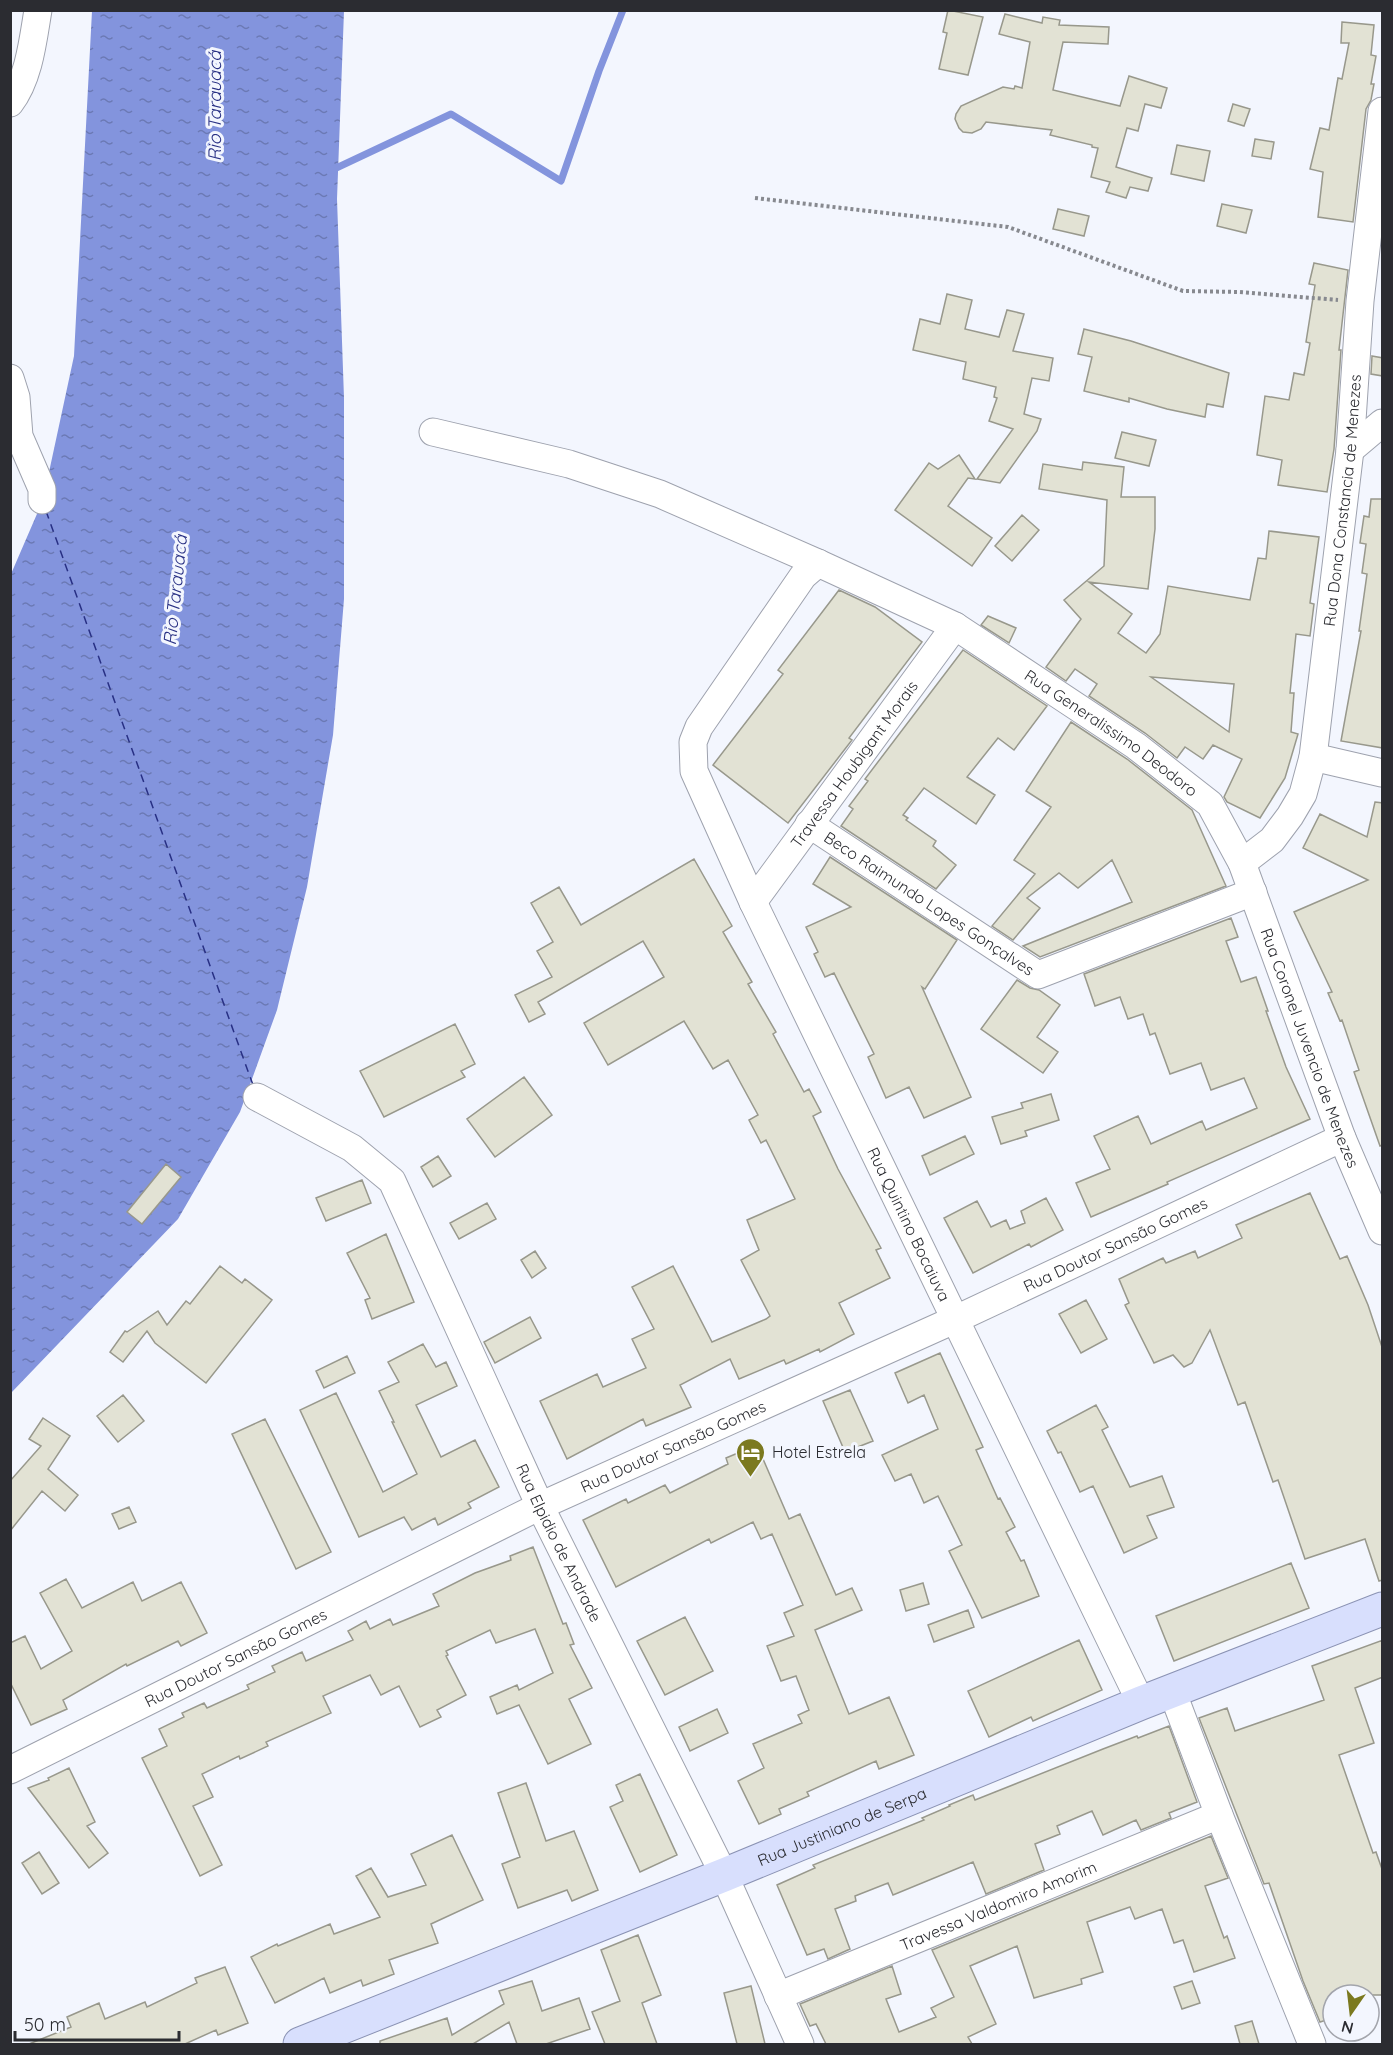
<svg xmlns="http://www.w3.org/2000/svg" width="1393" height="2055" font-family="Quicksand,sans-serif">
<defs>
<pattern id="water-ripples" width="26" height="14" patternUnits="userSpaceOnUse" patternTransform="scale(1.5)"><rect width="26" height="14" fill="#8394dd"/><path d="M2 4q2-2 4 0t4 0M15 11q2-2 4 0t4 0" fill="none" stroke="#6b79b4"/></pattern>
</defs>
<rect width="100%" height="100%" fill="#f3f6fe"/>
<path fill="url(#water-ripples)" d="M92 11H344L337 199 344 398V599L333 735 307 887 277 1010 240 1112 178 1219 11 1393V574L43 500 74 356Z"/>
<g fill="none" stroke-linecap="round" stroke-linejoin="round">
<path stroke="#8394dd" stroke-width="7" d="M332 170 451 114 561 181 599 71 623 10"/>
<path stroke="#283084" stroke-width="1.5" stroke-dasharray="8 6" stroke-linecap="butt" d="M46 511 253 1085"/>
</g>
<path fill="#e2e2d4" stroke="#98988c" stroke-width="1.5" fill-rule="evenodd" d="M948 10 983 17 968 75 939 69 947 33 943 32Z
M1005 14 1042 23 1043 17 1060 20 1059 25 1109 27 1108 44 1063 42 1053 90 1120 106 1129 76 1167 88 1161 108 1145 104 1138 131 1127 128 1116 167 1152 178 1148 191 1130 187 1126 198 1106 192 1110 182 1091 177 1098 148 1092 147V145L1050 135 1052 130 986 122 981 129 972 133 963 132 959 128 955 119 956 114 961 106 1003 87 1014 89 1015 86 1022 88 1030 42 999 34Z
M1342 22 1374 25 1371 55 1376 56 1371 84H1374L1371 100 1366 109 1353 222 1318 217 1323 172 1310 169 1320 128 1329 130 1338 78 1342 79 1349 43H1341Z
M1233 104 1250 109 1244 126 1228 121Z
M1255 139 1274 142 1271 159 1252 156Z
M1177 145 1210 151 1204 181 1171 174Z
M1222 204 1252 210 1246 233 1217 226Z
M1058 209 1089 216 1084 236 1053 229Z
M1314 263 1348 270 1339 350H1341L1334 449 1327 492 1278 485 1282 460 1257 455 1265 396 1289 400 1294 373 1304 375 1310 343 1306 342 1315 285 1309 284Z
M947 294 972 300 965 329 999 337 1007 310 1024 314 1013 351 1053 358 1049 381 1032 378 1024 414 1041 419 1037 431 1000 483 977 479 1013 429 989 421 997 398 994 397 996 387 963 379 966 362 913 350 920 319 940 324Z
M1084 329 1131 341 1229 373 1223 407 1207 404 1205 417 1167 409 1129 398V402L1084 391 1092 357 1078 354Z
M1372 356 1383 358V376L1371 374Z
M1122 432 1156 440 1149 466 1115 458Z
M959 455 975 479 968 478 948 506 992 538 972 566 895 510 929 463 938 469Z
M1083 462 1124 467 1121 497H1155V529L1148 589 1089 582 1132 614 1118 633 1146 653 1160 634 1168 586 1250 600 1258 558 1266 559 1269 531 1319 537 1310 603 1314 604 1310 636 1296 634 1290 693H1294L1291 732 1298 734 1285 778 1260 818 1227 802 1224 797 1242 759 1213 745 1203 759 1185 747 1177 758 1145 733 1089 696 1097 684 1075 669 1066 681 1046 667 1081 619 1064 600 1104 566 1107 500 1039 489 1043 464 1082 470ZM1151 677 1234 684 1229 732Z
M1371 499H1383V748L1341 741 1361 631H1359L1367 574 1362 573 1366 544 1360 543 1364 516 1369 517Z
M1022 515 1039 530 1012 561 995 546Z
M839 590 875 607 922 642 849 738 852 740 845 749 788 823 713 765 783 674 778 670Z
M988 616 1016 628 1009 643 981 625Z
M963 650 1047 706 1014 750 998 738 967 777 995 795 976 824 924 788 903 815 908 818 906 820 936 841 933 846 956 865 936 889 841 826 853 809 849 806 868 781 865 779Z
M1071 722 1127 759 1192 810 1226 886 1040 957 1023 946 1132 902 1112 860 1078 888 1059 873 1027 898 1040 908 1013 940 992 926 1035 874 1014 860 1051 807 1026 791Z
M1375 802 1383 803V1145L1380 1146 1354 1072 1359 1070 1342 1020 1340 1021 1328 993 1332 992 1294 912 1368 880 1303 848 1320 814 1367 837Z
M830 857 957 940 925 989 922 987 971 1097 924 1118 909 1087 886 1098 868 1057 874 1054 834 973 825 977 814 954 818 952 806 927 851 907 813 884Z
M694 859 732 926 723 932 752 982 748 984 776 1032 773 1034 804 1092 809 1089 821 1112 813 1116 838 1169 881 1248 876 1250 890 1278 839 1303 854 1334 820 1352 819 1349 786 1364 784 1360 739 1379 730 1359 680 1385 691 1407 646 1426 643 1419 567 1459 540 1401 597 1374 603 1387 646 1368 632 1339 654 1329 632 1287 673 1266 712 1342 766 1319 770 1316 741 1260 759 1250 747 1220 795 1199 766 1140 761 1143 749 1120 758 1115 728 1060 713 1069 684 1021 608 1065 584 1023 664 977 643 941 538 1002 545 1014 529 1022 515 995 552 977 537 951 553 942 531 903 559 887 581 925Z
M1231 918 1238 937 1226 941 1241 982 1256 977 1268 1011H1266L1286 1067 1310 1119 1167 1182 1168 1184 1091 1217 1076 1183 1110 1169 1094 1136 1138 1116 1151 1144 1202 1121 1206 1130 1257 1108 1244 1078 1211 1090 1201 1063 1170 1074 1155 1033 1150 1035 1143 1014 1128 1019 1120 997 1095 1006 1084 974Z
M1017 980 1030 988 1039 990 1060 1005 1037 1037 1058 1052 1043 1073 981 1029Z
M455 1024 475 1064 461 1071 465 1077 384 1117 360 1071Z
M524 1077 552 1115 495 1157 467 1119Z
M1051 1094 1059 1120 1025 1131 1027 1136 1001 1144 992 1117 1023 1108 1021 1103Z
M965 1136 974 1154 930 1175 922 1156Z
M438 1156 451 1176 433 1187 421 1167Z
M166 1164 181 1177 142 1224 127 1212Z
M362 1180 371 1203 326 1221 316 1198Z
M1310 1193 1340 1259 1347 1256 1368 1305 1383 1350V1580L1379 1581 1365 1539 1305 1559 1278 1480 1273 1482 1245 1402 1238 1405 1210 1330 1192 1363 1184 1367 1173 1355 1154 1363 1125 1305 1129 1303 1119 1279 1163 1258 1166 1263 1195 1251 1198 1258 1242 1238 1236 1225Z
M1046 1198 1063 1230 1031 1247 1029 1244 973 1273 944 1218 977 1201 991 1227 1006 1220 1010 1229 1025 1223 1021 1211Z
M487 1203 496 1219 459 1239 450 1223Z
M386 1234 414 1302 372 1319 365 1300 370 1298 347 1253Z
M535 1251 546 1268 532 1278 521 1260Z
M220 1266 242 1283 245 1279 272 1300 206 1383 155 1343 147 1331 123 1362 110 1352 125 1331 127 1332 158 1311 167 1325 186 1301 190 1304Z
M1086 1300 1107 1339 1081 1353 1059 1314Z
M530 1317 541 1338 495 1363 484 1342Z
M423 1344 436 1367 446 1362 457 1386 416 1405 441 1457 475 1440 499 1487 468 1503 471 1508 438 1525 435 1518 412 1530 404 1517 359 1537 300 1410 336 1393 383 1492 417 1474 392 1422H394L379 1391 399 1382 388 1362Z
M940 1353 983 1447 976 1450 998 1499 1000 1498 1015 1527 1006 1532 1021 1561 1024 1560 1039 1596 982 1618 949 1551 962 1545 938 1496 924 1503 911 1474 895 1481 882 1455 938 1429 924 1395 908 1403 895 1373Z
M347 1356 355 1373 324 1388 316 1371Z
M850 1390 873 1441 845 1452 823 1401Z
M123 1395 144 1421 118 1442 97 1416Z
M1096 1405 1108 1427 1102 1430 1130 1487 1162 1476 1174 1507 1147 1516 1157 1538 1124 1553 1093 1486 1080 1492 1061 1452 1058 1453 1047 1431Z
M43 1418 70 1436 48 1469 78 1495 65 1511 42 1491 10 1531V1481L41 1446 29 1439Z
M265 1419 331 1552 296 1569 232 1434Z
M757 1445 789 1519 800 1514 836 1595 852 1588 862 1610 815 1630 849 1714 889 1697 914 1755 879 1769 876 1761 807 1792 809 1796 779 1809 781 1814 759 1824 738 1781 764 1768 753 1744 802 1723 798 1715 809 1710 796 1676 781 1681 767 1646 794 1636 784 1613 803 1605 772 1534 761 1539 753 1522 711 1543 709 1539 616 1587 583 1520 626 1499 628 1503 665 1485 670 1493 728 1464 726 1458Z
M129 1507 136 1522 119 1529 112 1514Z
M533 1547 563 1624 566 1623 574 1644 570 1645 592 1688 569 1699 591 1744 548 1764 519 1705 497 1714 490 1697 517 1685 519 1690 553 1673 535 1629 496 1643 490 1630 446 1651 448 1655 446 1656 466 1695 437 1710 441 1717 420 1727 399 1686 381 1695 370 1675 323 1696 331 1713 266 1742 268 1746 240 1759 239 1756 202 1774 213 1797 193 1806 222 1865 200 1876 142 1758 167 1746 159 1729 184 1717 182 1713 204 1703 207 1708 249 1689 247 1685 275 1672 272 1666 302 1652 306 1661 353 1640 348 1631 366 1621 370 1629 390 1619 393 1625 439 1606 433 1594 475 1573 511 1560 510 1556Z
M1291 1563 1309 1608 1174 1661 1156 1616Z
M66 1579 82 1608 133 1582 142 1601 181 1582 207 1633 181 1646 178 1641 127 1666 126 1664 63 1700 67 1709 31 1725 10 1682V1643L25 1636 41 1669 72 1651 40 1593Z
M923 1583 929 1604 906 1611 900 1590Z
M968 1610 974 1627 934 1642 928 1625Z
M685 1617 713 1671 665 1695 637 1641Z
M1079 1640 1102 1690 1033 1721 1031 1717 989 1737 968 1691Z
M1383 1640V1677L1355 1688 1374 1743 1339 1755 1373 1853 1376 1852 1383 1872V1995H1333V2018L1320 2022 1303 1981 1269 1883 1264 1884 1199 1718 1227 1708 1235 1731 1324 1700 1312 1666Z
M717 1709 728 1733 690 1751 679 1727Z
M1169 1726 1197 1802 1169 1813 1171 1818 1141 1830 1136 1820 1103 1835 1092 1811 1057 1826 1060 1834 1035 1844 1044 1870 986 1894 973 1862 893 1895 888 1883 855 1896 856 1901 835 1909 850 1949 828 1959 824 1949 807 1955 777 1885 815 1868 813 1865 924 1820 922 1818 950 1806 949 1805 973 1795 975 1800 1103 1749 1137 1736 1138 1738Z
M69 1768 95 1822 87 1826 108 1853 89 1868 28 1788 49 1780 48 1778Z
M640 1774 677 1855 640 1872 610 1807 623 1801 616 1785Z
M526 1783 546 1841 574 1831 598 1890 572 1901 567 1890 518 1908 502 1864 520 1857 498 1793Z
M452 1835 483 1900 431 1924 438 1943 389 1960 394 1974 363 1986 361 1980 330 1993 324 1978 275 2003 251 1957 277 1944 278 1946 330 1924 334 1934 380 1917 356 1876 371 1868 388 1897 426 1885 411 1854Z
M1211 1836 1228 1878 1205 1886 1224 1938 1227 1936 1235 1958 1194 1972 1183 1940 1174 1943 1162 1909 1135 1919 1130 1907 1087 1922 1103 1972 1081 1979 1082 1984 1034 1998 1017 1946 970 1966 996 2024 968 2037 972 2044H826L816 2024 810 2026 800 2004 892 1966 901 1994 886 1999 899 2032 936 2017 931 2008 954 1997 932 1950Z
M39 1852 59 1883 42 1894 22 1863Z
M638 1935 661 1995 642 2003 657 2044H605L592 2012 620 2001 601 1950Z
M225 1967 248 2023 218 2035 216 2030 185 2044H29L71 2027 67 2017 99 2003 105 2019 145 2002 147 2007 197 1983 195 1978Z
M532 1981 542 2011 579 1998 590 2029 546 2044H517L509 2022 473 2044H380V2041L447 2018 452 2035 504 2004 499 1991Z
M1192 1981 1200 2003 1182 2009 1174 1987Z
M751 1986 765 2044H737L724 1993Z
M1252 2021 1259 2044H1240L1235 2026Z"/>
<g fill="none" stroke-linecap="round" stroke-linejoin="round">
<defs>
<g id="minor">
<path d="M10 103C29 79 33 40 38 10"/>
<path d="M10 378 16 397 19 436 42 489V500"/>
<path id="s1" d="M433 432 569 464 660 494 818 563 955 626 1136 746 1210 804 1242 863 1342 1138 1382 1231"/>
<path d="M1350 450 1382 423"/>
<path id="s2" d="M818 563 803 576 699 727 693 742 694 771 753 902 1141 1703"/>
<path d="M1313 757 1382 773"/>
<path id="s3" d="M809 824 1038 975 1253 892"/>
<path id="s4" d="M1242 863 1272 840 1290 816 1303 794 1313 757 1350 450 1360 301 1382 111"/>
<path id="s5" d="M753 902 955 626"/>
<path id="s6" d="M257 1097 352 1148 392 1181 540 1506 724 1875 800 2044"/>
<path d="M1172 1691 1219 1815 1312 2044"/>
<path id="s7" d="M10 1770 540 1506 954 1320 1342 1138"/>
<path id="s8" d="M778 1996 1219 1815"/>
</g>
<g id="major">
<path id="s9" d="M300 2044 724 1875 1141 1703 1382 1609"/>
</g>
</defs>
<use href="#minor" stroke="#9ea2ae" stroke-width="29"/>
<use href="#major" stroke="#8b93b4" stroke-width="35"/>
<path stroke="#87898f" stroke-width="4" stroke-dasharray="3 3" stroke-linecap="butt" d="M755 198 1008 227 1183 291 1239 292 1338 300"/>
<use href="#minor" stroke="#fff" stroke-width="27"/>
<use href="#major" stroke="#d8dffd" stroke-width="33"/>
</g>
<defs>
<symbol id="hotel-pin" viewBox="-11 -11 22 30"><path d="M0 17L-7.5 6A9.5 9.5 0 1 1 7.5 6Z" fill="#7b791f" stroke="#f3f6fe"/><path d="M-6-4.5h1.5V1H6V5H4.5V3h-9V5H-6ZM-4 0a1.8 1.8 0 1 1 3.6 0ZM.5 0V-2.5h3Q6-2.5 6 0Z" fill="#fff"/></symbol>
</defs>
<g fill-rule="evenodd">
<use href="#hotel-pin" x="734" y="1436" width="33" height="45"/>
</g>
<g text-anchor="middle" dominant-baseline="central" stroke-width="6" stroke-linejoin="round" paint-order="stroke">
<g font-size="16" fill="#2b2c31" stroke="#f3f6fe">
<text stroke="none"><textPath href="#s4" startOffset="390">Rua Dona Constancia de Menezes</textPath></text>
<text stroke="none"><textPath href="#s1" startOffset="748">Rua Generalissimo Deodoro</textPath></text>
<text stroke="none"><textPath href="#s5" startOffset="171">Travessa Houbigant Morais</textPath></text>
<text stroke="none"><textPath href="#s3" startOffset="144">Beco Raimundo Lopes Gonçalves</textPath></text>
<text stroke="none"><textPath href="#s1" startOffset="1134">Rua Coronel Juvencio de Menezes</textPath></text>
<text stroke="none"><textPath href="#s2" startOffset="750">Rua Quintino Bocaiuva</textPath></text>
<text stroke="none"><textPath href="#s7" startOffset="1224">Rua Doutor Sansão Gomes</textPath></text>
<text stroke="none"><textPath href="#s7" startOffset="738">Rua Doutor Sansão Gomes</textPath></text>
<text stroke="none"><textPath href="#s6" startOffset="558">Rua Elpidio de Andrade</textPath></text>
<text stroke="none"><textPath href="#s7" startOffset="252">Rua Doutor Sansão Gomes</textPath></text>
<text stroke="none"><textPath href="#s9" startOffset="584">Rua Justiniano de Serpa</textPath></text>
<text stroke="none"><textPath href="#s8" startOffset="238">Travessa Valdomiro Amorim</textPath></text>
</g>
<g font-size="16" fill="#2b2c31" stroke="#f3f6fe" text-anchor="start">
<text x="772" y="1452">Hotel Estrela</text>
</g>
<g font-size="18" font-style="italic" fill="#283084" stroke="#f3f6fe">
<text transform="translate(214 106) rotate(-90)">Rio Tarauacá</text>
<text transform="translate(175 590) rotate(-84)">Rio Tarauacá</text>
</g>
</g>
<rect width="1393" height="2055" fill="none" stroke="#2b2c31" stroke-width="24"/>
<g transform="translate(1351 2013) rotate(194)"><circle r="28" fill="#f3f6fe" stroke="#a3a5ac" stroke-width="1.5"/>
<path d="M0-4.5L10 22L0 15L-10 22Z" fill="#7b791f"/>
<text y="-9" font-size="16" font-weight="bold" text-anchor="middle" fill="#2b2c31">N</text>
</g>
<path d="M15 2031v9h164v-9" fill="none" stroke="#2b2c31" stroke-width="3"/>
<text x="24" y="2031" font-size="18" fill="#2b2c31" stroke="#f3f6fe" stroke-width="4.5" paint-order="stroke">50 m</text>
</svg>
